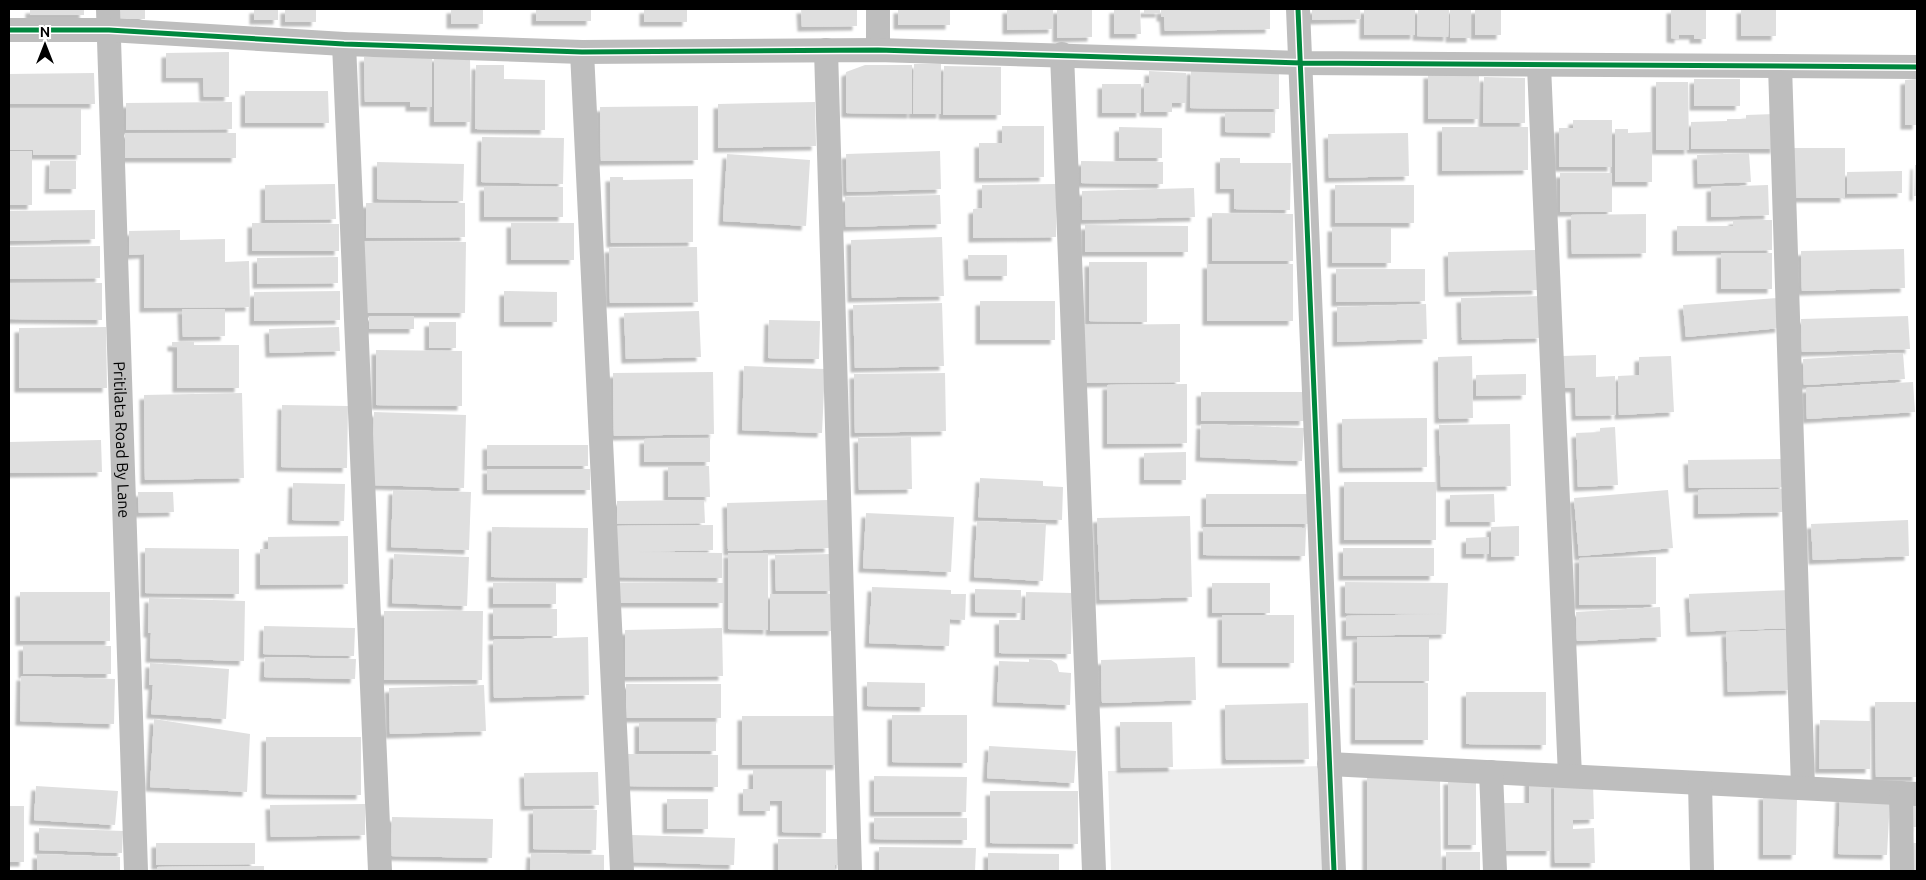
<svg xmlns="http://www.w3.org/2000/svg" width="1926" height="880" font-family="Ubuntu,sans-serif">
<defs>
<filter id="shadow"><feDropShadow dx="-4.5" dy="4.5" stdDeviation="1" flood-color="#0004"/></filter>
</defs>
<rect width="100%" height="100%" fill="#fff"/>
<path fill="#ececec" d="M1324 766 1326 871H1111L1108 771Z"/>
<path fill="#dfdfdf" filter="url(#shadow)" d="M30 9H84V15H30Z
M117 9H145V19H117Z
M254 9H278V20H254Z
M285 9H316V22H285Z
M451 9H483V24H451Z
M536 9H591V21H536Z
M644 9H687V22H644Z
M801 9H857V26L802 27Z
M898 9H950V25H898Z
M1007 9H1053V29L1007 30Z
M1057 9H1092V37L1057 38Z
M1114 9H1140L1141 34H1114Z
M1144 9H1160V13H1144Z
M1161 9H1270V29L1165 31 1164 17H1161Z
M1312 9H1360L1361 19 1312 20Z
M1364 9H1415V35H1364Z
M1418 9H1449L1448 37 1417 36Z
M1450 9H1471V38H1450Z
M1475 9H1501V35H1475Z
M1671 9H1706V39H1694V35H1679V39L1671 38Z
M1741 9H1776V36H1741Z
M229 52V97H204L203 78H166V53Z
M432 56V107H410V102H365L364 57Z
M434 57H470L471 122H434Z
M914 64H941V114H913Z
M476 65H504V79L545 80V130L475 129Z
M865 65H912V114L846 113V72Z
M944 66 1001 67V115H943Z
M1191 70H1279V109L1190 108Z
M1149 71 1186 73V103H1172V112H1144V83H1149Z
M94 73 95 104H9V74Z
M1428 74H1479V119H1428Z
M1484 77 1525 78V123H1483Z
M1694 79H1740V106H1694Z
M1917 79V125H1905V80Z
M1656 82H1688L1689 150H1656Z
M1102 84H1141V113H1102Z
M245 91H328L329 123H245Z
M232 102V129L126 130V103Z
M815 102 816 146 718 148V104Z
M698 106V160L601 161 600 107Z
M9 109H81V155H33V150H9Z
M1225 112H1275V133L1225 132Z
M1775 114V149H1691V122L1727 121V119H1746V115Z
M1573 120H1612V167H1559V128H1573Z
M1002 126H1044V177L979 178V143H1002Z
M1119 127 1162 128V158H1119Z
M1442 127H1528V170L1442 171Z
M1615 129H1628V133L1652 132V182H1615Z
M125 133H236V158H125Z
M1408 133 1409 176 1329 178 1328 134Z
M482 137 564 138 563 184 481 182Z
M1791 148H1845V198H1791Z
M9 151H32V205H9Z
M940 151 941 189 847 192 846 154Z
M1749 153 1751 182 1698 184 1697 155Z
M727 154 810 160 806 226 723 221Z
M1220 158H1240V163H1291L1290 210 1234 209V189H1220Z
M50 161H76V189H49Z
M1081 161 1163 162V184L1081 183Z
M377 162 464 164 463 201 377 199Z
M1915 165H1917V196H1914Z
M1902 171V193L1847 194V172Z
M1560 173H1612V212H1560Z
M610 177H623V180L693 179V242L611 243Z
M335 184 336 219 265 220V185Z
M1056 184V237L973 238V209L982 208V185Z
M1335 185H1414V223H1335Z
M1768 185 1769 215 1711 217V187Z
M484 186 563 187V217H484Z
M1194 188 1195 217 1082 220V191Z
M940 195 941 224 846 227 845 197Z
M366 203H465V237L366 238Z
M95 210V239L9 241V211Z
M1212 213 1293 214V261H1212Z
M1646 214V253L1572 254 1571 215Z
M1733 220H1772V250L1677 251V226H1733Z
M252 223 339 224V251H252Z
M511 223H574V260H511Z
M1085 225 1188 226V252H1085Z
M1332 227H1391V263H1332Z
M180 230V240L225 239V262L249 261 250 307 144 308V254L129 255V231Z
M942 237 944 296 852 298 851 240Z
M364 241 466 242 465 313H363Z
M100 246V278L10 279 9 247Z
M697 247 698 302 610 303 609 248Z
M1904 249 1905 288 1802 291 1801 251Z
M1536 250 1537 290 1449 292 1448 252Z
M1721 253H1772V289H1721Z
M968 255H1007V276H969Z
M338 257V283L257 284V258Z
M1089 262H1147V322L1089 321Z
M1207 264H1293V321H1207Z
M1336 269H1425V301L1336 302Z
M9 283H102V320L9 319Z
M340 291V320L254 321V292Z
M504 291 557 292V322H504Z
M1540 296 1541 338 1462 340 1461 298Z
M1777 298 1780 328 1686 337 1683 305Z
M980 301H1055V340H980Z
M942 303 944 366 855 368 853 305Z
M1426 304 1427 339 1337 342V307Z
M182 309H225V336L183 337Z
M699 311 701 357 626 359 624 313Z
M369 316H414V329H369Z
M1908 316 1910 349 1802 352 1801 319Z
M769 320 820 321 819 359 768 358Z
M429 322H456V348H429Z
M1180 324V382L1084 383V325Z
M106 327 107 388H19V328Z
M339 327 340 351 270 353 269 329Z
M172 342H194V345H239V388H177V347H172Z
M376 350 462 351V406L376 405Z
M1903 353 1905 379 1804 385 1803 359Z
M1596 355V377L1615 376 1616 415 1576 416 1575 388H1564L1562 356Z
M1472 356 1473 418 1439 419 1438 357Z
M1671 356 1674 412 1619 415 1618 376 1639 375V357Z
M744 366 825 369 822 433 742 430Z
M713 372 714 434 614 436 613 373Z
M945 373 946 431 855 433 854 374Z
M1526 374V395L1476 396V375Z
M1913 382 1915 412 1807 419 1806 388Z
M1187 384V443L1107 444V385Z
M1201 392H1304V421H1201Z
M242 393 244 478 145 480 144 395Z
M282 405 348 406 347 468 281 467Z
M374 412 466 415 464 488 372 485Z
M1427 418V467L1343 468 1342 419Z
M1201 424 1304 428 1302 461 1200 457Z
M1510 424 1511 486 1441 487 1439 425Z
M1615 427 1618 485 1578 487 1576 433 1600 432V428Z
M911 437 912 489 859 490 858 438Z
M710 438V462H644V439Z
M101 440 102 472 9 473V442Z
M487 445H588V466H487Z
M1186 452V480H1144V453Z
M1784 459V487L1689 488 1688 460Z
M668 466H709L710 497H668Z
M487 469H590V490H487Z
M980 478 1043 481V486L1063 487 1062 520 978 517Z
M1344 482H1436V540H1344Z
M293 483 345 484 344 521 292 520Z
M1783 489V512L1698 514V490Z
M393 490 471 492 469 550 391 547Z
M1668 490 1673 548 1579 556 1574 498Z
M138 492H173L174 512 139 513Z
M1206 494H1310V524H1206Z
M1494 494 1495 522H1450V495Z
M704 500 705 523 617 524V501Z
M828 500 829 548 728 551 727 503Z
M866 513 954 517 951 572 863 568Z
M1190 516 1192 597 1100 600 1097 518Z
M1908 520 1909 556 1813 560 1811 524Z
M977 521 1046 524 1043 581 974 577Z
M713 525V550L639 552 722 553V578L614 577V526Z
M1519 526V556L1491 557V527Z
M492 527 588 528 587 578 491 577Z
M1203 527 1306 528 1305 556 1203 555Z
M348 536V584L260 585V549H268V537Z
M1489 537V554H1466V538Z
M145 548 239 549V594L145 593Z
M1343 548H1434V576H1343Z
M728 553H768V630L728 629Z
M394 554 469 557 467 606 392 603Z
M832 554V591H776L775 555Z
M1656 557V604L1579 605V558Z
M1345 582 1448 583 1446 634 1346 636V616L1443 614 1345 613Z
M493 583H556V604H493Z
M617 583H723V603H618Z
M1212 583H1270V613H1212Z
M872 587 951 590V594H966L965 620 950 619 949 646 869 643Z
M975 589 1021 590V613L975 612Z
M1789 590 1791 628 1691 632 1689 594Z
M20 592H110V641H20Z
M1026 592 1072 593 1071 654 999 653V620H1025Z
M770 594H833V631H770Z
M149 598 245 601 244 661 150 658 151 633H148Z
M1660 607 1661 637 1577 641 1576 612Z
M493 609H557V636H493Z
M384 611H483L482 680H384Z
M1222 615H1294V663H1222Z
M264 626 355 628 354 656 263 654Z
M722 628 723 676 625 677V630Z
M1789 630 1791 690 1728 692 1726 632Z
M588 637 589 695 494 698 493 640Z
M1357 637H1429V681H1357Z
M23 646H111V674H23Z
M265 657 356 659 355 679 264 677Z
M1195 657 1196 700 1102 703 1101 660Z
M1029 659 1051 660 1057 664 1059 672 1071 673 1070 705 997 702 999 661 1029 662Z
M150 663 229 669 226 719 151 714 153 685H149Z
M21 676 115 679 114 724 20 721Z
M867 682 925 683V707L867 706Z
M1355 683H1428V740H1355Z
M626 684H721V718H626Z
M484 685 486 731 390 734 389 688Z
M1466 692H1546V745L1466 744Z
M1875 702H1917V777H1876Z
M1308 703 1309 759 1226 760 1225 705Z
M892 715H967V763L892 762Z
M742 716H838V765H742Z
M154 719 250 734 247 792 150 787Z
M1820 720 1870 721V769H1819Z
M639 722H716V751H639Z
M1120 722H1172L1173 767 1121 768Z
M266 737H361V795L266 794Z
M989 746 1076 751 1074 783 987 778Z
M627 754 718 755V787L627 786Z
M753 770H826V833L782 832V801H770V811H743V789H753Z
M598 772 599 805 525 806 524 773Z
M874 776 967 777 966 812H874Z
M1367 776H1440L1441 871H1367Z
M1448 780H1476V845H1448Z
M1529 780H1551V851H1504L1503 803H1529Z
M1554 783H1593L1594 819 1573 820V829L1594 828 1595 863H1555Z
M36 786 118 791 115 825 34 820Z
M990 791H1078V844L990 843Z
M1763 795H1797L1796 855H1763Z
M1840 797 1890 798 1887 855 1838 854Z
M667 799H708V829H667Z
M1913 802H1917V827H1913Z
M365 804V835L271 837 270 805Z
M9 806H24V862H9Z
M533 809 597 810 596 850 533 849Z
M392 817 493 819 492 858 391 856Z
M874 818H967V840L874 839Z
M39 828 123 831 122 853 39 850Z
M632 835 735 838 734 865 631 862Z
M778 839H841V865H835V871H778Z
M156 843H255V864L156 865Z
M1913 843H1917V871H1913Z
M879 847 976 848 975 871H879Z
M1446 852H1480V871H1446Z
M531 853 604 855V871H530Z
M988 853 1059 854V871H988Z
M37 854 120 857V871H37Z
M264 866V871H157V867Z"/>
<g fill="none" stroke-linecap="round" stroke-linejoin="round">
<g stroke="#bebebe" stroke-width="24">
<path id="s1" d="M108 9 136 871"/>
<path d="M878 9V50"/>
<path d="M1298 9 1334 871"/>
<path d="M9 30H109L344 44 582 52 878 50 1301 63 1917 67"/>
<path d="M344 44 380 871"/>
<path d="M826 50 850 871"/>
<path d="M582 52 622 871"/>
<path d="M1062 54 1094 871"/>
<path d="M1539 66 1570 776"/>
<path d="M1780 66 1803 788"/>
<path d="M1329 764 1917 794"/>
<path d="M1491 772 1495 871"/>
<path d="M1700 783 1702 871"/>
<path d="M1901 793 1902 871"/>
</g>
<defs>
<path id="cycleway" d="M1298 9 1334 871
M9 30H109L344 44 582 52 878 50 1301 63 1917 67"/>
</defs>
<use href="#cycleway" stroke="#fff" stroke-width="8"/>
<use href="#cycleway" stroke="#00873e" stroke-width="5"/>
</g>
<g text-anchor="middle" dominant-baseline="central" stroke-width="4" stroke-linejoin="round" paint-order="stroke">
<g font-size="16" fill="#000" stroke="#fff">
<text stroke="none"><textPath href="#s1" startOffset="431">Pritilata Road By Lane</textPath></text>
</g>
</g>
<rect width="1926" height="880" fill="none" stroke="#000000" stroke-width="20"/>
<g transform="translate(45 45)" stroke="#ffffff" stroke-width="4" paint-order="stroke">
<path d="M0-4L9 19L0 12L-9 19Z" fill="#000000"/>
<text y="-8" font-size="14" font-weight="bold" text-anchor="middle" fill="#000000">N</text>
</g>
</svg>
